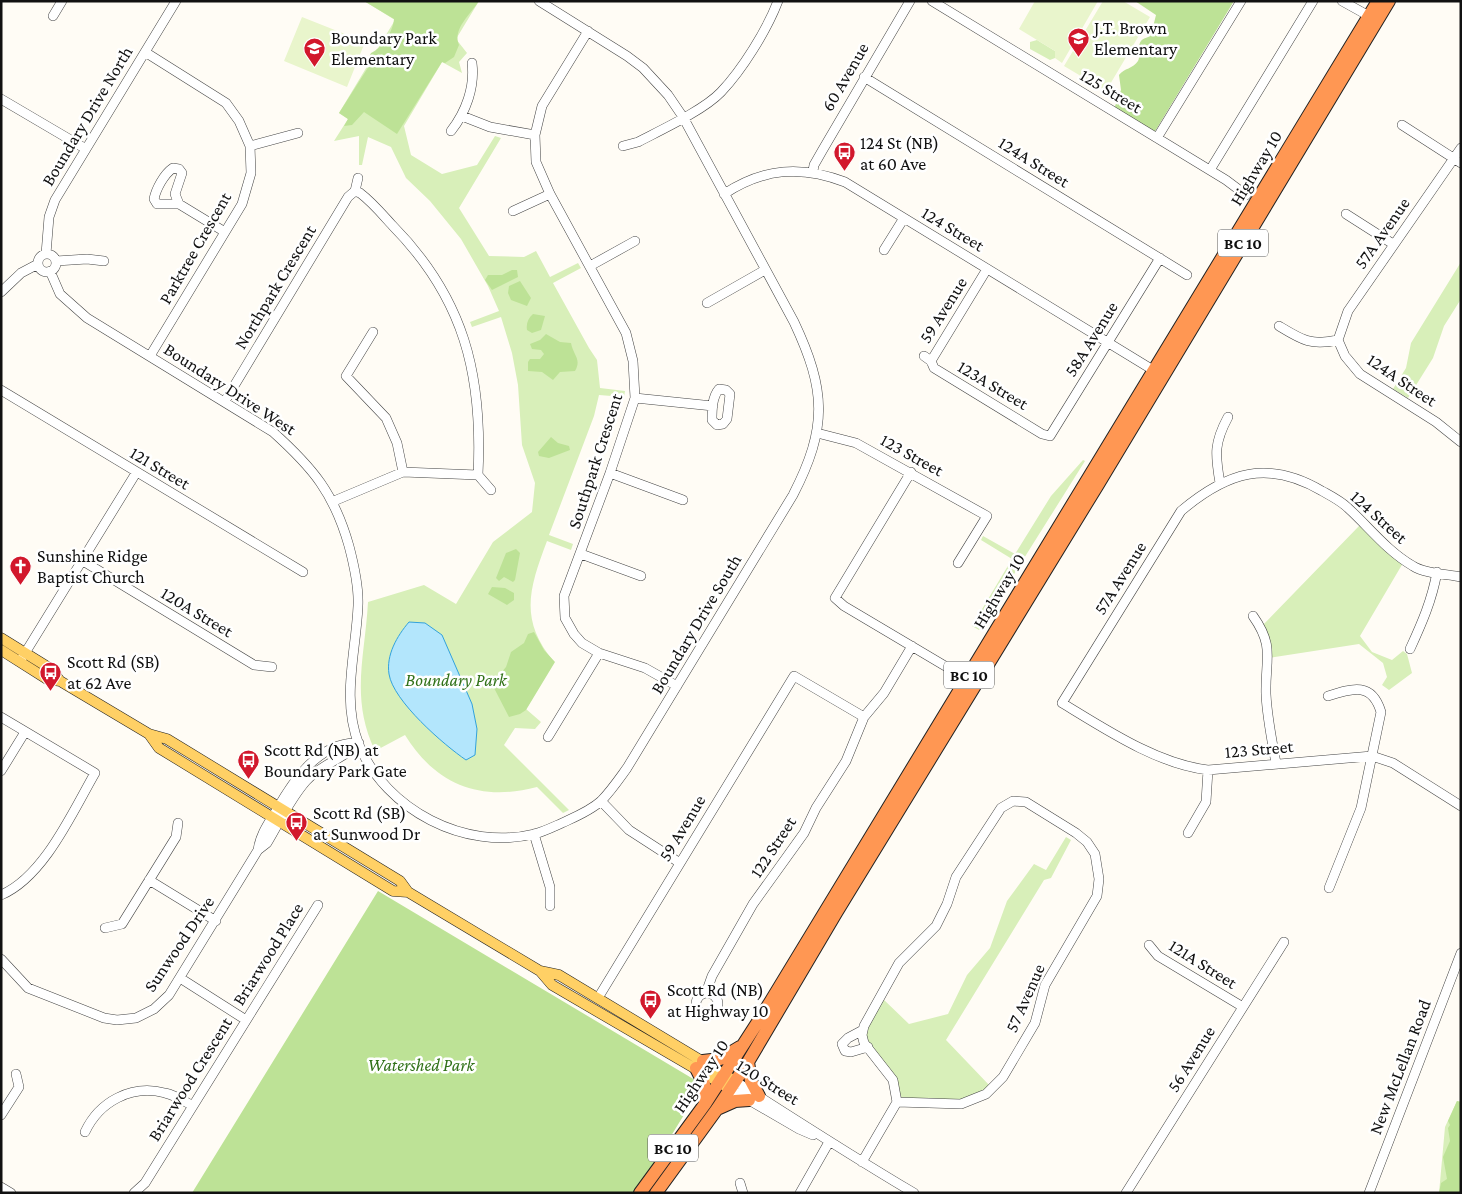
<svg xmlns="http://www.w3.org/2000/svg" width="1462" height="1194" font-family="'Crimson Pro',serif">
<rect width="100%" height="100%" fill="#fffcf5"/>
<path fill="#d8efb9" d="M364 1H479L456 39 467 53 459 62 462 73 442 62 404 126 411 155 442 174 477 165 495 136 501 138 459 208 489 256 524 257 536 251 550 277 578 263 581 268 553 283 589 348 597 360 600 388 625 391 624 397 599 395 594 416 549 535 573 544 571 550 547 541C529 589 519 620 554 662L526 709 541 722 535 729 515 728 504 745 569 810 563 813 537 787C480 802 436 785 405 735L375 751C350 698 365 657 368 602L424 585 456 604 493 542 532 512 535 483 522 445 518 385 512 353 501 317 472 327 470 322 499 311 488 286 461 239 430 201 406 178 391 147 368 137 362 165H359V136L334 141 348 119 339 113 395 20Z
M1037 40 1055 51V58L1050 60 1030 49V42Z
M1461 262V299L1444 326 1433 358 1408 398 1393 389 1406 368 1411 343Z
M1083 460 1085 461 979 630 972 626 1012 559 981 540 983 536 1015 554 1051 496Z
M1360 525 1403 563 1360 636 1372 652 1392 660 1403 651 1407 654 1412 673 1389 690 1382 685 1387 677 1383 663 1359 644 1269 658 1262 626Z
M1066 837 1071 840 1051 878 1044 880 946 1040 990 1086C967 1108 928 1100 900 1099L867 1043V1027L882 998 909 1024 948 1014 967 975 990 948 1007 901 1034 864 1046 870Z
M1457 1101 1461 1102V1193H1439L1445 1127Z"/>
<path fill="#bde296" d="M364 1H479C471 14 452 29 459 45L454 57 445 63 442 62 397 134 364 112 352 125 344 126 348 119 339 113 369 66 368 59 371 53C382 48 393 32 394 19Z
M1135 1H1234L1154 133 1114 109 1121 90 1119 75C1124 68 1133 69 1138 61 1141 55 1137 46 1141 41 1143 38 1148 38 1151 35L1156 15Z
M512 270H517L518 277 492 290 485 280 488 275H502Z
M520 281 531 298 527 306 511 300 508 293 509 286Z
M533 314 545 316 541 330 532 333 527 330C526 324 528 318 533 314Z
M546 334 560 342 571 343C573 355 582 359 575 371L560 372 553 380 542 372 528 371V362L530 359H540L544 354 541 350 532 349 530 344 540 340Z
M551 437 558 443 569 446 570 450 549 458 539 456 538 452Z
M516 549 520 553 515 580 513 582 504 577 499 581 496 578 506 553Z
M492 587 505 588 514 593V600L507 605 488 594Z
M534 632 544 650 555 662 526 710 520 714 509 717 494 688 495 680 506 667 511 652 524 643 528 634Z
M378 891 695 1080 692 1084 693 1089 698 1092 636 1193H192Z
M1457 1101 1461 1102V1193H1439L1441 1183 1447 1179 1443 1157 1450 1141 1448 1128 1450 1125 1448 1121Z"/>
<path fill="#e9f5cc" d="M1035 1H1098L1062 63 1055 58V51L1019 29Z
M1103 1H1123L1150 17 1106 91 1064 66Z
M302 17 365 42 347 87 284 61Z"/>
<path fill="#b3e6fc" stroke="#32a2dc" d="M409 622 425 623 442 635 472 704 477 729 475 755 466 760C444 745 393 701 389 674 386 655 397 636 409 622Z"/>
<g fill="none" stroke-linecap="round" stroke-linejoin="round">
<defs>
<path id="minor" d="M932 1 1226 180 1246 195
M1342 1 1369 16
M53 16 62 1
M588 31 542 106 535 135 536 162 550 194 626 333 633 361 635 398 610 473 564 596 565 618 574 634 582 643 599 653 645 668 677 686
M145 52 226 103 239 121 250 146 251 173 242 204 150 356
M864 77 1187 275
M1 99 86 149
M462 116 490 127 535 135
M1402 125 1461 163
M451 131C466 112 475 87 472 63
M1157 138 1241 1
M250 146 298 133
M623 146 638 142C661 130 704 110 721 92 742 70 767 30 778 1
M1210 170 1313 1
M813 171 814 165 822 151 910 1
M355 191 358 178
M724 194C764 168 801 165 845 182L1153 370
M179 204 175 194 182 173 179 169 173 168C164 174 156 189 154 199L157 204H179L225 232
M513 211 550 194
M1346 214 1393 244
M884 250 904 218
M46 254 49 217 55 200 176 1
M38 263a9 9 0 1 1 18 0a9 9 0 1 1-18 0Z
M56 261 87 259 104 261
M590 266 635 241
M50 271 60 294 87 318 273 432C313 468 334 493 349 546 354 565 359 586 358 606 356 653 341 699 359 745 386 810 465 851 534 834 543 832 553 827 562 823 575 817 590 811 601 801 611 791 619 779 627 768L793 495C828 427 826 390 794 322L683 117 668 95 643 68 627 56 539 1
M1 292 21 273 38 264
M707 303 765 270
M1279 326C1302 340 1311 346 1338 340L1345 356 1360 374 1436 422 1461 442
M373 332 346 376 386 418 397 443 403 472
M1338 340 1348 311 1461 148
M924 356 931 361 934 368 1042 434 1050 436 1160 258
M931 361 987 269
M719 389 726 390 730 394 727 419 723 424 717 425 712 420C712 410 712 397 719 389Z
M1 390 303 572
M635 398 713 406
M225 401 348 197 355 191 360 193C372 202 382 214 392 225 464 298 483 374 478 475L403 472 334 501
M817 433 856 443 987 516 958 563
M911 472 835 598 844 606 967 679
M610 473 683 500
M478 475 491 490
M1220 483C1215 454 1214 443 1228 417
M581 554 641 576
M83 561 254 665 272 667
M1461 577C1447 574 1425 574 1413 566 1387 551 1369 527 1348 508 1341 501 1331 496 1322 491 1268 459 1227 472 1181 511L1062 703C1105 729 1157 764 1208 770L1372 756 1393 763 1461 806
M1253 616C1275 647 1265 659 1266 694 1267 717 1272 741 1276 763
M1410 649C1422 623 1432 600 1437 572
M22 658 136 473
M1328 696C1353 688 1372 682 1381 712L1361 808 1329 888
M1 717 95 773C73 811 44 877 1 895
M548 737 599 653
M1 771 25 732
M601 801 629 830 680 863
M1188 833 1206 802 1208 770
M534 834 550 887V906
M258 850 267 843C279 823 290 799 306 781 321 764 344 759 359 743
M149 880 216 921
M105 928 122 924 176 837 178 823
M1149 945 1158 956 1243 1007
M1 959 28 988 104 1018 117 1020 136 1018 154 1009 169 995 258 850C260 835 268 824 276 811 293 781 319 741 359 743
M180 978 246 1020
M696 1004a11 11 0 1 1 22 0a11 11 0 1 1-22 0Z
M706 993 712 976 753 904 804 833 816 808 846 761 864 717 884 693 912 646
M598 998 794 676 864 717
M863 1030 848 1038 842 1044 845 1051 851 1052 868 1047
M735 1081C794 1119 853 1157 914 1193
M730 1089 799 1129 813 1135
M1 1115 19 1087 16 1074
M85 1132C99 1102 131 1084 165 1093 175 1095 184 1101 193 1106
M862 1162 897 1102 893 1080 864 1043 862 1035 864 1026 899 963 936 926 947 904 956 877 1001 808 1013 801 1026 802 1076 833 1087 842 1095 854 1099 879 1097 896 1045 985 1035 1023 1003 1077 986 1094 961 1104 897 1102
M740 1183 743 1193
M1 1187 11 1193
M134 1193 145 1183 318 905
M800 1193 829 1142
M1126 1193 1284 942
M1369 1193 1461 953"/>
<path id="major" d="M1 638 51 669 60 681 149 734 167 739 400 881 408 892 540 971 552 985 725 1086
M1 650 47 679 60 681
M149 734 159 748 393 891 408 892
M540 971 559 975 730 1078"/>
<path id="highway" d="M703 1061 720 1059 740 1047
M748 1062 751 1081 759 1096
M696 1068 704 1084 705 1104
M717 1109 735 1101 749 1100
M640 1193 705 1104 763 1014 1378 1
M656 1193 717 1109 748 1062 836 913 1097 486 1389 1"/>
</defs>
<use href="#minor" stroke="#444" stroke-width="10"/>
<use href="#major" stroke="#222" stroke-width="11"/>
<use href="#highway" stroke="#222" stroke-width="14"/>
<use href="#minor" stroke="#fff" stroke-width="9"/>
<use href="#major" stroke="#ffd065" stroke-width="10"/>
<use href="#highway" stroke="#ff9753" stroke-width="12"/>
</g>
<defs>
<symbol id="school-pin" viewBox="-11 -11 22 30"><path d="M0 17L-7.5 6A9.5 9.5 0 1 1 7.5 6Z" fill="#d2182c" stroke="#fff"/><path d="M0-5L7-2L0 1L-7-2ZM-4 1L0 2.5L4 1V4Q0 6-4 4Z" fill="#fff"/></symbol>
<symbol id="bus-pin" viewBox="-11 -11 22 30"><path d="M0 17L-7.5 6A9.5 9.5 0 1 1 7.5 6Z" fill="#d2182c" stroke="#fff"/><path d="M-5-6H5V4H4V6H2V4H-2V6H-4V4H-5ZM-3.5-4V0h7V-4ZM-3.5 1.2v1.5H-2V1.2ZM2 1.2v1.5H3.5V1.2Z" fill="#fff"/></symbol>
<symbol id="church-pin" viewBox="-11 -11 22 30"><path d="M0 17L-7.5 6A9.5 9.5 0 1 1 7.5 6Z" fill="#d2182c" stroke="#fff"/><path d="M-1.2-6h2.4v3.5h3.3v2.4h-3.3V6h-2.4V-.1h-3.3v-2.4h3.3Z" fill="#fff"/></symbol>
</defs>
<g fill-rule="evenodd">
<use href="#school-pin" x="1066" y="26" width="25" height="34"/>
<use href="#school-pin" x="302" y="36" width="25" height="34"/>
<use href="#bus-pin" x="832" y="140" width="25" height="34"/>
<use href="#church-pin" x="8" y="554" width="25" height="34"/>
<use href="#bus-pin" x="38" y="660" width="25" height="34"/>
<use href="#bus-pin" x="236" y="748" width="25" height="34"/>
<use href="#bus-pin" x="284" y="810" width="25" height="34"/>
<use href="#bus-pin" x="638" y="988" width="25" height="34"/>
</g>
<g text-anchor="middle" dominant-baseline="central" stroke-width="5" stroke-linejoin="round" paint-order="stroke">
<g fill="#fff" stroke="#585858" stroke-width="1">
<rect x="1218" y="229.5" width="50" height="27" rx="4"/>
<rect x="944" y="661.5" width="50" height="27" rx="4"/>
<rect x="648" y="1134.5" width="50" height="27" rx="4"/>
</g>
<g font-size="16" font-weight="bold" fill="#111">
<text x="1243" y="243">BC 10</text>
<text x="969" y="675">BC 10</text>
<text x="673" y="1148">BC 10</text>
</g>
<g font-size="18" fill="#111" stroke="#fff" text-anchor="start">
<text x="1094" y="28">J.T. Brown<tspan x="1094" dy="21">Elementary</tspan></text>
<text x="331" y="38">Boundary Park<tspan x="331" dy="21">Elementary</tspan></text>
<text x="860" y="143">124 St (NB)<tspan x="860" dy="21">at 60 Ave</tspan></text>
<text x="37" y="556">Sunshine Ridge<tspan x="37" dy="21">Baptist Church</tspan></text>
<text x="67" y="662">Scott Rd (SB)<tspan x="67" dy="21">at 62 Ave</tspan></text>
<text x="264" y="750">Scott Rd (NB) at<tspan x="264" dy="21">Boundary Park Gate</tspan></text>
<text x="313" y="813">Scott Rd (SB)<tspan x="313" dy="21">at Sunwood Dr</tspan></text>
<text x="667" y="990">Scott Rd (NB)<tspan x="667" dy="21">at Highway 10</tspan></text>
</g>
<g font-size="18" fill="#111" stroke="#fff">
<text transform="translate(845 77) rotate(-60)">60 Avenue</text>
<text transform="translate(1111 91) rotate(31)">125 Street</text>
<text transform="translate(87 116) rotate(-59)">Boundary Drive North</text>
<text transform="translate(1034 162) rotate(32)">124A Street</text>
<text transform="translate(1256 168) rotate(-59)">Highway 10</text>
<text transform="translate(953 229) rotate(31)">124 Street</text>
<text transform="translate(1382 233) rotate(-55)">57A Avenue</text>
<text transform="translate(195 248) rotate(-60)">Parktree Crescent</text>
<text transform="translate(275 287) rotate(-59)">Northpark Crescent</text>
<text transform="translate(943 310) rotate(-58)">59 Avenue</text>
<text transform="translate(1091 339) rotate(-58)">58A Avenue</text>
<text transform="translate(1402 380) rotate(34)">124A Street</text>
<text transform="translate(993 385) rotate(31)">123A Street</text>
<text transform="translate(230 389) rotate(33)">Boundary Drive West</text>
<text transform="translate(912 455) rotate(29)">123 Street</text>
<text transform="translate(595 461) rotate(-72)">Southpark Crescent</text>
<text transform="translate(160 468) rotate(31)">121 Street</text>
<text transform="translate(1379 517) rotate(42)">124 Street</text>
<text transform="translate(1120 578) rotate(-58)">57A Avenue</text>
<text transform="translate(999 591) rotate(-59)">Highway 10</text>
<text transform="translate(197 612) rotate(31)">120A Street</text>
<text transform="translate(696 624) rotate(-59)">Boundary Drive South</text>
<text transform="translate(1259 749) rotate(-5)">123 Street</text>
<text transform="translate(682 828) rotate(-59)">59 Avenue</text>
<text transform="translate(773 847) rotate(-57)">122 Street</text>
<text transform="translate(179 944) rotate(-56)">Sunwood Drive</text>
<text transform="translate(268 954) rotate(-58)">Briarwood Place</text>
<text transform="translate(1203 964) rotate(32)">121A Street</text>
<text transform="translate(1025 998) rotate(-66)">57 Avenue</text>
<text transform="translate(1191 1059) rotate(-58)">56 Avenue</text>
<text transform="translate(1400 1067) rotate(-69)">New McLellan Road</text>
<text transform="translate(701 1076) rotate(-56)">Highway 10</text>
<text transform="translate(190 1079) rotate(-58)">Briarwood Crescent</text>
<text transform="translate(768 1082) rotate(32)">120 Street</text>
</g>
<g font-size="18" font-style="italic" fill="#307118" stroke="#fff">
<text x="456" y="680">Boundary Park</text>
<text x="421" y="1065">Watershed Park</text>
</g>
</g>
<rect width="1462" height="1194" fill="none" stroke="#111111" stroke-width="5"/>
</svg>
